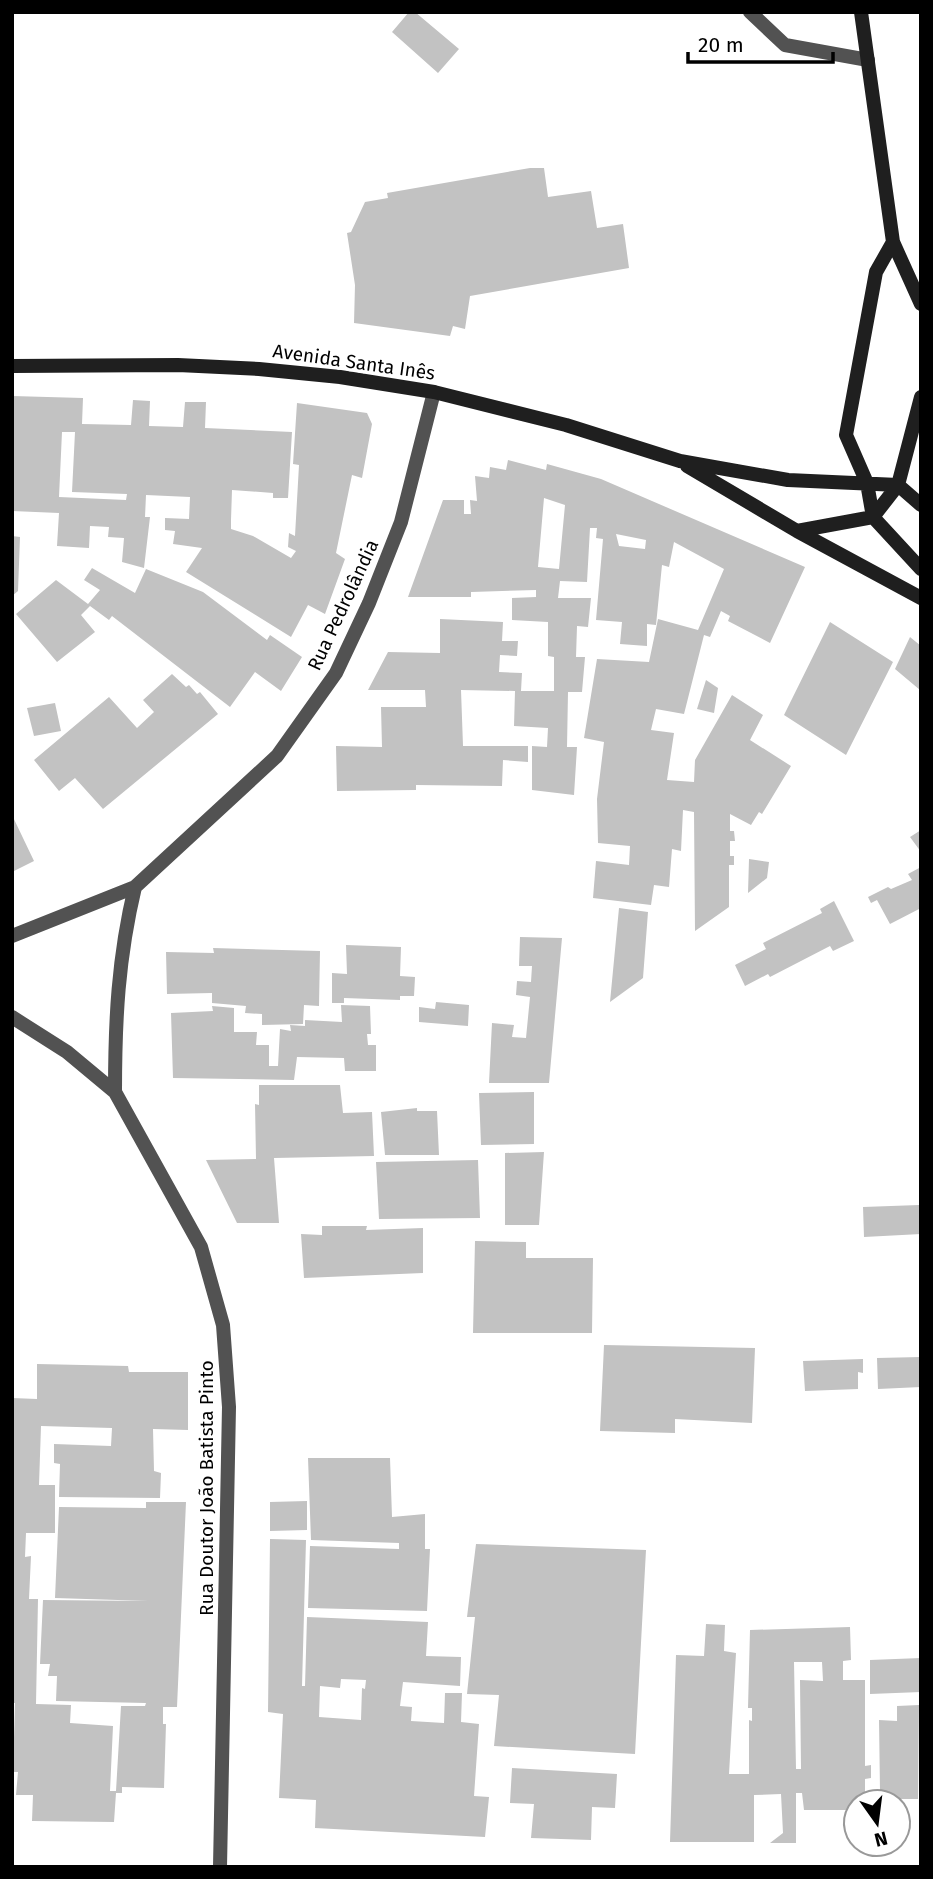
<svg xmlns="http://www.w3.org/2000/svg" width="933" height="1879" font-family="'Fira Sans',sans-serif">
<rect width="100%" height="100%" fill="#fff"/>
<path fill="#c2c2c2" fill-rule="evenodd" d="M409 12H415L459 49 438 73 392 32Z
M530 168H544L548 197 591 191 597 228 623 224 629 268 470 296 465 329 453 326 450 336 354 323 355 285 347 233 351 232 365 202 388 198 387 193Z
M12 396 83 398 82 424 131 425 133 400 150 401 149 426 183 427 185 402H206L205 428 292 432 288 498H273V493L232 490 231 520V529L253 536 291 558 296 551 288 547 289 533 295 536 299 465 293 464 297 403 367 413 372 424 362 478 352 475 336 553 345 559 325 614 308 605 291 637 186 572 202 548 173 544 175 531 165 530V518L189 519 190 497 146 495 145 517H150L144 568 122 562 124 538 108 537 109 527 90 526 89 548 57 546 59 513 12 511ZM62 432H75L72 492 127 494 126 500 59 497Z
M508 460 546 470 547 464 601 479 805 567 770 643 728 621 730 616 721 611 710 637 704 635 684 714 656 709 651 730 674 733 667 780 694 782 695 760 732 695 763 715 750 740 791 766 762 814 759 812 751 825 730 814V831H734L735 841H730V856H734V865H729V907L695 931 694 812 683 810 681 851 672 849 669 887 654 885 651 905 593 898 596 861 629 865 630 846 598 843 597 799 604 742 584 738 597 659 649 662 658 619 698 630 724 569 674 542 669 567 662 565 656 625 647 624V646L620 644 622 622 596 620 603 539 596 538 597 528H590L587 582 560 581 558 598H591L588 627 577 626 576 657H585L582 692H568L567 747H577L574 795 532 790V746L547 747 548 728 514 726 515 691 461 690 463 746H528V762L503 760 502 786 416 785V790L337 791 336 746 382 747 381 707H426L425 690H368L388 652 440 653V619L503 622 502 641H518L517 656 500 655 499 672 522 673 521 691H554V657L548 656V622L512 620V598L536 597V590L471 592V597H408L443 500H464V514H471L470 500 477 501 475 476 489 478 490 467 506 470ZM544 498 565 505 559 569 538 567ZM616 534 646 540 645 549 619 546Z
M12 536 20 537 18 591 12 596Z
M92 568 135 593 146 569 203 592 267 640 270 635 302 657 281 691 255 672 230 707 112 616 109 620 90 606 81 615 95 632 57 662 16 614 56 580 88 604 100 590 84 580Z
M830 622 893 662 846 755 784 715Z
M910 637 921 646 920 690 895 669Z
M172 674 186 687 189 685 197 694 200 692 218 714 103 809 75 778 59 791 34 760 109 697 137 728 154 712 143 700Z
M706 680 718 688 714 713 697 709Z
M55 703 61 731 34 736 27 708Z
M12 815 34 861 12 872Z
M921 830V852L910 837Z
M749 859 769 862 767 878 748 893Z
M921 867V908L890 924 877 900 871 903 868 897 888 887 891 889 912 880 908 874Z
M834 901 854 941 833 951 830 946 770 977 768 974 745 986 735 965 766 949 763 943 822 913 820 909Z
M619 908 648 912 643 978 610 1002Z
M520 937 562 938 549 1083H489L492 1023 514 1025 512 1037 526 1038 530 997 516 995 517 981 531 982 532 966H519Z
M346 945 401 947 400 976 415 977 414 996H400V1000L344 998V1003H332V973L347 974Z
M213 948 320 951 319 1006 304 1005 303 1024 262 1025V1014L245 1013 246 1006 212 1003V993L167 994 166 952 214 953Z
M436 1002 469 1005 468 1026 419 1022V1007L435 1009Z
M341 1005 370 1006 371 1034H367L368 1045H376V1071H345L344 1058 297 1057 294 1080 173 1078 171 1013 213 1011 212 1006 234 1008V1032H257L256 1045H269V1066H278L280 1029 291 1031 290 1025 305 1026V1020L342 1022Z
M259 1085H340L343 1113 372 1112 374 1156 274 1158 279 1223H237L206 1160 256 1159 255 1104 259 1105Z
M534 1092V1144L481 1145 479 1093Z
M417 1108V1111H437L439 1155H385L381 1112Z
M544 1152 539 1225H505V1153Z
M478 1160 480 1218 379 1219 376 1162Z
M919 1205 921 1234 864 1237 863 1207Z
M322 1226H367L366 1230 423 1228V1273L304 1278 301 1234 322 1235Z
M475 1241 526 1242V1258H593L592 1333H473Z
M604 1345 755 1348 752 1423 675 1419V1433L600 1431Z
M921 1357V1387L878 1389 877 1358Z
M863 1359V1373L858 1372V1389L805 1391 803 1361Z
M37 1364 128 1366 129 1372H188V1430L153 1429 154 1471 161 1473 160 1498 59 1497 60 1464 54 1463V1444L111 1446 112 1428 41 1426 39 1485H55V1533H26L25 1557 31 1556 29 1599H38L36 1704 71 1705 70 1723 113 1726 110 1791H116L121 1706H145L146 1703 56 1701 57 1676H48L50 1664H40L43 1600 149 1601 55 1598 59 1507 146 1508V1502H186L177 1707H163V1724H166L164 1788 122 1787V1793H116L114 1822 32 1821 33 1795H16L18 1772H13L15 1703H12V1398L37 1399Z
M308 1458H390L392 1517 425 1514V1549H430L427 1611 308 1608 310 1546 399 1549V1543L311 1540Z
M307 1501V1530L270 1531V1502Z
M270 1539 306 1540 302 1686H305L307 1617 428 1622 426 1656 461 1657 460 1686 403 1682 400 1706 412 1707 411 1721 444 1723 445 1693H462L461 1722 479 1724 474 1796 489 1797 485 1837 315 1828 316 1800 279 1798 283 1714 268 1712ZM341 1679 366 1680 365 1689 362 1688 361 1720 319 1717 320 1686 340 1688Z
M476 1544 646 1550 635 1754 494 1746 499 1695 467 1694 475 1617H467Z
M706 1624 725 1625 724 1651 736 1653 729 1774H749V1720L752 1721V1708H748L750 1630 850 1627 851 1660 843 1661V1680H865V1766L871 1765V1778L865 1779V1802H856V1810H804L802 1793H796V1843H770L783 1833 781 1794 754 1795V1842H670L676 1655 704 1656ZM794 1662H822L823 1681 800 1680 801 1769H796Z
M921 1658V1692L870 1694V1660Z
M919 1705 918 1799H887L888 1791H880L879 1720 897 1721V1706Z
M512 1768 617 1774 615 1808 592 1807 591 1840 531 1838 534 1804 510 1803Z"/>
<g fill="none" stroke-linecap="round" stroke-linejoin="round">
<path stroke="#525252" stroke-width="14" d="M750 12 785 45 868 60
M12 936 135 887 277 756 336 673 369 603 401 522 434 392
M12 1017 67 1052 115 1092 201 1247 223 1325 229 1407 220 1867
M115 1092C115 1020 118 958 135 887"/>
<path stroke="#1f1f1f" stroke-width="14" d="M861 12 893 242 921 304
M893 242 876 272 846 435 867 483 873 517 921 569
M12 366 178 365 259 369 340 377 434 392 566 425 680 461 788 480 898 485 921 505
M687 466 797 531 921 598
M797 531 873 517 898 485 921 397"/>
</g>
<g text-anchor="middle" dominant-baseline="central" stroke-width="6" stroke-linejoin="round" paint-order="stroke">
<g font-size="19" fill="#000" stroke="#fff">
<text transform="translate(354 362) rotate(8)">Avenida Santa Inês</text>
<text transform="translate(343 605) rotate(-65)">Rua Pedrolândia</text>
<text transform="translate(206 1488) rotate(-90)">Rua Doutor João Batista Pinto</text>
</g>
</g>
<rect width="933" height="1879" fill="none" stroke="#000000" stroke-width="28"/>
<g transform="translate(877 1823) rotate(166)"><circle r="33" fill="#ffffff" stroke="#999999" stroke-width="2"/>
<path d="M0-5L12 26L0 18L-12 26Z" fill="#000000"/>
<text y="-10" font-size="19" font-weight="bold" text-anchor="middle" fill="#000000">N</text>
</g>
<path d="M688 52v10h145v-10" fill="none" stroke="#000000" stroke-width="3.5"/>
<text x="698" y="52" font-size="21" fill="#000000" stroke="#ffffff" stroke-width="5" paint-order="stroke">20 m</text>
</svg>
